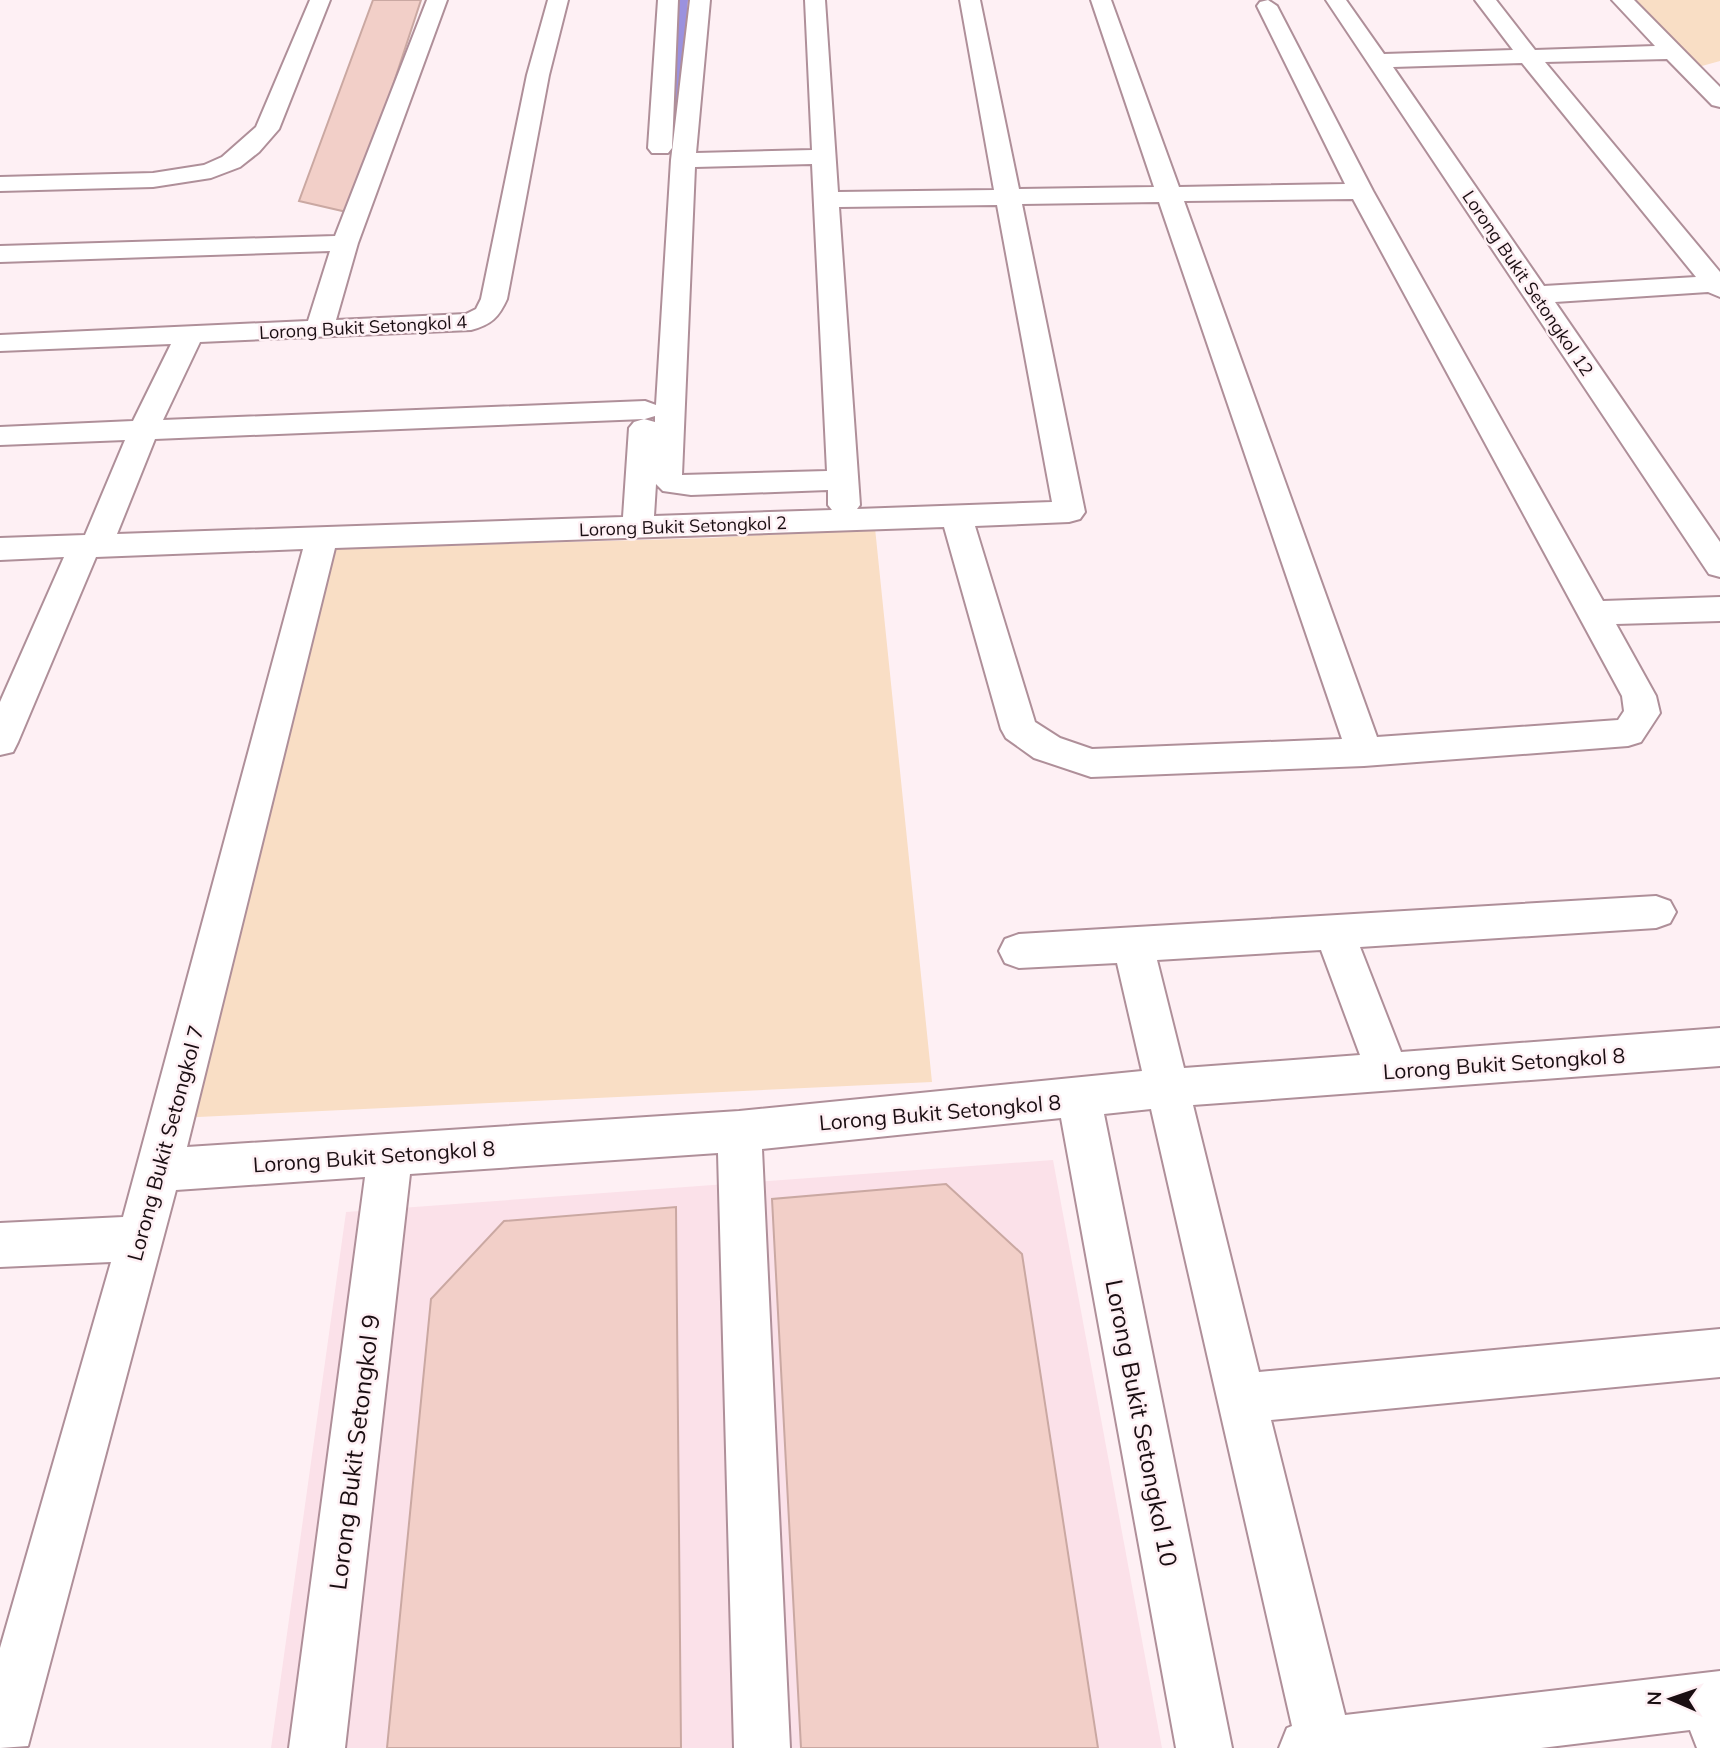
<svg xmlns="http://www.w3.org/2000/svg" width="1720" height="1748" font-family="Mulish,sans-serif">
<rect width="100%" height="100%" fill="#fef0f4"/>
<path fill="#fbe1e9" d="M1053 1160 1162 1748H271L346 1212Z"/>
<path fill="#f9dec5" d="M1630 0H1720V61L1691 69Z
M875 528 932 1082 177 1118 328 549 711 538Z"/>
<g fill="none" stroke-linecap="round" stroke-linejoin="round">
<path fill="#9b91de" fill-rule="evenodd" d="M678 0H688L680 140 675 143 670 140Z"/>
</g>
<path fill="#f2cfc8" stroke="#caa8a2" stroke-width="2" d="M373 0H421L351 213 299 201Z
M946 1184 1022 1254 1098 1748H801L772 1199Z
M676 1207 681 1748H387L431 1299 504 1221Z"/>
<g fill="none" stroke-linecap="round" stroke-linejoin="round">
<defs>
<path id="minor" d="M310 0H330L279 129 259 152 240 167 211 178 153 187 0 191V177L153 173 204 165 222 157 256 127Z
M427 0H447L358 243 336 320 466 314 476 309 481 299 527 75 548 0H568L549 75 507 299C499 317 491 325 471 330L200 342 163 420 645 401 656 405 671 160 690 0H710L696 153 812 150 805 0H825L838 192 994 190 960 0H980L1019 189 1154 187 1091 0H1111L1179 187 1345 184 1257 6 1260 2 1268 0 1277 6 1373 191 1603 601 1720 597V621L1616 624 1656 696 1660 713 1641 742 1628 746 1364 766 1091 777 1034 758 1006 738 1001 729 944 527 335 548 187 1147 739 1111 1142 1071 1117 963 1019 968 1005 963 999 951 1005 939 1019 934 1656 896 1670 901 1676 912 1670 923 1656 928 1360 947 1401 1052 1720 1028V1066L1193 1105 1259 1372 1720 1329V1377L1271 1420 1345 1715 1720 1671V1748H1697L1690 1730 1541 1748H1279L1287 1728 1292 1726 1151 1109 1104 1114 1232 1748H1176L1061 1118 762 1149 790 1748H734L718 1153 410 1174 345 1748H289L365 1177 176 1190 28 1746 0 1748V1648L111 1262 0 1267V1223L123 1217 303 549 96 557 18 742 13 752 0 755V702L64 557 0 560V538L85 535 125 440 0 445V427L133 421 171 344 0 351V335L308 321 330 251 0 262V246L335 236ZM812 164 827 471 682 475 695 167ZM1353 199 1622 696 1624 711 1618 720 1377 737 1184 201ZM1159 202 1342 739 1092 749 1060 738 1035 722 975 526 1069 522 1080 519 1085 512 1022 204ZM997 205 1052 502 857 509 860 505 839 207ZM655 416V422L644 419H645ZM644 419 634 422 629 428 623 517 117 534 155 439ZM656 484 663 491 691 495 828 490V505L832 510 654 516ZM1321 950 1360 1055 1184 1068 1157 960Z
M658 0H678L672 148 668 153H652L648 148Z
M1326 0H1346L1384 54 1513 50 1475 0H1496L1535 50 1655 46 1612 0H1634L1720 87V107L1712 105 1667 59 1545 62 1720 272V297L1708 292 1555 302 1720 542V577L1709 574ZM1522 63 1696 277 1544 286 1393 67Z"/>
</defs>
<use href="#minor" stroke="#af8f99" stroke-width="4"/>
<use href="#minor" fill="#fff" fill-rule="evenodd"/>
</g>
<g text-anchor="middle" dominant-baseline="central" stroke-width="5" stroke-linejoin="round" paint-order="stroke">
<g font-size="18" fill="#1a0e12" stroke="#fef0f4">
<text transform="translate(1528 283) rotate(56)">Lorong Bukit Setongkol 12</text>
<text transform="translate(363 327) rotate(-3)">Lorong Bukit Setongkol 4</text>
<text transform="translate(683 526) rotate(-2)">Lorong Bukit Setongkol 2</text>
</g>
<g font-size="21" fill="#1a0e12" stroke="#fef0f4">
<text transform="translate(1504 1063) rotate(-4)">Lorong Bukit Setongkol 8</text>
<text transform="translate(940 1112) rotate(-5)">Lorong Bukit Setongkol 8</text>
<text transform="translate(165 1143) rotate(-75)">Lorong Bukit Setongkol 7</text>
<text transform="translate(374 1156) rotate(-4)">Lorong Bukit Setongkol 8</text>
</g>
<g font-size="24" fill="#1a0e12" stroke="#fef0f4">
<text transform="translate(1142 1423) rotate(79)">Lorong Bukit Setongkol 10</text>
<text transform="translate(354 1452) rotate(-83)">Lorong Bukit Setongkol 9</text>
</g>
</g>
<g transform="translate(1671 1699) rotate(272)" stroke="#fef0f4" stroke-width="5" paint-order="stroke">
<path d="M0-5L12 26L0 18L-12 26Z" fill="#1a0e12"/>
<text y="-10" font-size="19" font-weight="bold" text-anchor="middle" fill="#1a0e12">N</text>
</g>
</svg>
